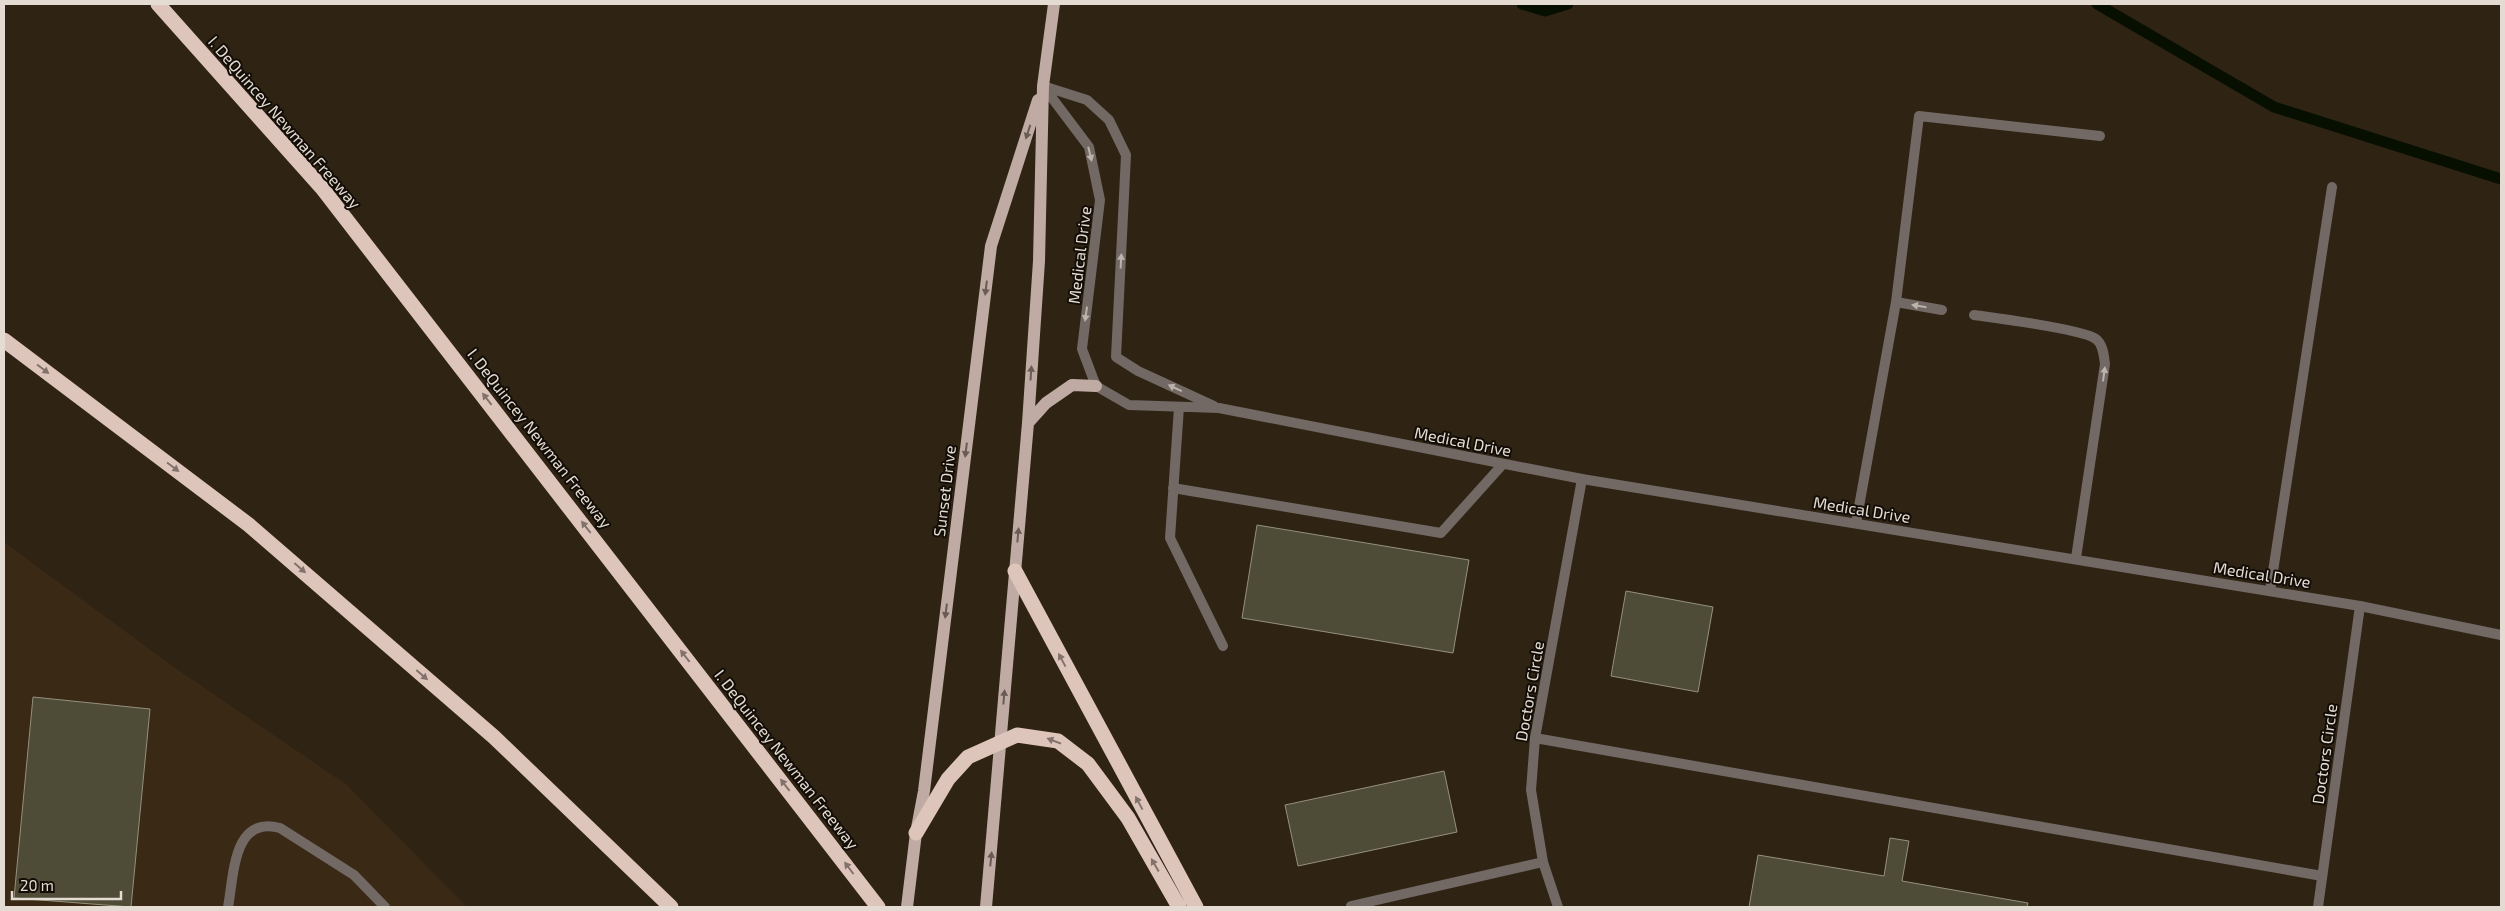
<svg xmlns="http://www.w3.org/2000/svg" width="2505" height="911" font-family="'Exo 2',sans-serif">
<rect width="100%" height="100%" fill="#2f2314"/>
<path fill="#392915" d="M4 542 171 665 347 785 467 907H4Z"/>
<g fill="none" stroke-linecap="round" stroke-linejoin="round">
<path stroke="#071000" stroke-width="11" d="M1522 4 1545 11 1568 4
M2097 4 2274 107 2501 179"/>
</g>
<path fill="#4e4b37" stroke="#95917c" d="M1257 525 1469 560 1453 653 1242 618Z
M1626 591 1713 607 1698 692 1611 676Z
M33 697 150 709 131 907 14 898Z
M1444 771 1457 832 1298 866 1285 805Z
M1890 838 1909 841 1902 881 2028 903 2027 907H1749L1758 855 1884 876Z"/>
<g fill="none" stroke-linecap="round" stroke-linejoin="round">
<path stroke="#726864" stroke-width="10" d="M1043 86 1089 147 1100 200 1082 349 1096 386 1129 405 1219 408 1582 479 2360 606 2501 635
M1043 86 1087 100 1109 120 1126 155 1116 357 1138 371 1214 406
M1896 302 1942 310
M1974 315C1995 318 2083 329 2096 339 2103 344 2104 356 2105 364L2076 558
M1179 407 1170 538 1223 646
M1173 488 1441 533 1503 464
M1856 523 1896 302 1919 116 2100 136
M2270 591 2332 187
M1535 738 2322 876
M1351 906 1543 862
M228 907C234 875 233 815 280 828L354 875 385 907"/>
<path stroke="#726864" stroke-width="10" d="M1558 907 1543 862 1531 790 1535 738 1582 479
M2318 907 2360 606"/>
<path stroke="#bfaba3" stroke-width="12" d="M1028 423 1046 403 1072 385 1096 386
M907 907 916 833 924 791 991 246 1038 100
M986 907 1028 423 1039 261 1043 86 1054 4"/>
<path stroke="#dec5bc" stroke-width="15" d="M158 4 322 188 878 907
M4 340 249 525 494 737 671 907
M1015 571 1196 907
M916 833 948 779 968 757 1017 735 1058 741 1088 764 1128 818 1179 907"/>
</g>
<defs><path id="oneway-solid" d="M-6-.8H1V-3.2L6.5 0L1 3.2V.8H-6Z" transform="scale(1.25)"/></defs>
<g fill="#695c55">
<use href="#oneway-solid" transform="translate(1028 132) rotate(108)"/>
<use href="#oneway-solid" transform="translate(986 288) rotate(97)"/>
<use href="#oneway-solid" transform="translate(1031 373) rotate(-86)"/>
<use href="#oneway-solid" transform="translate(966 450) rotate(97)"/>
<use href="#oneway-solid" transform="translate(1018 535) rotate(-85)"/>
<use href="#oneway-solid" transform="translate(946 611) rotate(97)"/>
<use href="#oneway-solid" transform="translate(1004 697) rotate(-85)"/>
<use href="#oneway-solid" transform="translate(991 859) rotate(-84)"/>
</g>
<g fill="#bcb3ac">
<use href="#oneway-solid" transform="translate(1090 154) rotate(76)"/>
<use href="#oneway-solid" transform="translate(1121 261) rotate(-87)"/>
<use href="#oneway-solid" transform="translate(1919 306) rotate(-171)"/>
<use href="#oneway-solid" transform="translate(1086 314) rotate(98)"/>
<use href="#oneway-solid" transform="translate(2104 374) rotate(-82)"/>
<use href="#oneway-solid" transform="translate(1175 388) rotate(-155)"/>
</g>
<g fill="#83726b">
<use href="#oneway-solid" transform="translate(43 369) rotate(37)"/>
<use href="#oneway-solid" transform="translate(487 399) rotate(-128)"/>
<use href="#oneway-solid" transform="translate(173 467) rotate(37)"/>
<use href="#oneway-solid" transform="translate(586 527) rotate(-128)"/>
<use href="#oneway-solid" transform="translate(300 568) rotate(41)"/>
<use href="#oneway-solid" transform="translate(685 656) rotate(-128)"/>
<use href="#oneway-solid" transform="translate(1062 660) rotate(-118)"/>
<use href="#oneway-solid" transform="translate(422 675) rotate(41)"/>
<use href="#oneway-solid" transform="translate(1054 741) rotate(-159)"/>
<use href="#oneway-solid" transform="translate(785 785) rotate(-128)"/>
<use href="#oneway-solid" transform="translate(1139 803) rotate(-118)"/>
<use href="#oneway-solid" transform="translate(1155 865) rotate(-120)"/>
<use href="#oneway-solid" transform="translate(849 868) rotate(-127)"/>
</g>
<g text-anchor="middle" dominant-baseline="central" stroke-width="4" stroke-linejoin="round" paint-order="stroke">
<g font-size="16" fill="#e4dcd2" stroke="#130d07">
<text transform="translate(285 122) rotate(49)">I. DeQuincey Newman Freeway</text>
<text transform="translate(1079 255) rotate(-83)">Medical Drive</text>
<text transform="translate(540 438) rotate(52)">I. DeQuincey Newman Freeway</text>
<text transform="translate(1463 441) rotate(11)">Medical Drive</text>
<text transform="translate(944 491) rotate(-83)">Sunset Drive</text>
<text transform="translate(1862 509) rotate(9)">Medical Drive</text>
<text transform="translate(2262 574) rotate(9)">Medical Drive</text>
<text transform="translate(1529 691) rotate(-80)">Doctors Circle</text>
<text transform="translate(2324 754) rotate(-82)">Doctors Circle</text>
<text transform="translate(787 759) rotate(52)">I. DeQuincey Newman Freeway</text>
</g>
</g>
<rect width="2505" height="911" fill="none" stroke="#e4dcd2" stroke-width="10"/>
<path d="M12 891v8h109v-8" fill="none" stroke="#e4dcd2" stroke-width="2.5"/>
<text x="20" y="891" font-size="15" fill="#e4dcd2" stroke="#130d07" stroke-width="4" paint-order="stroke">20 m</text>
</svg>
